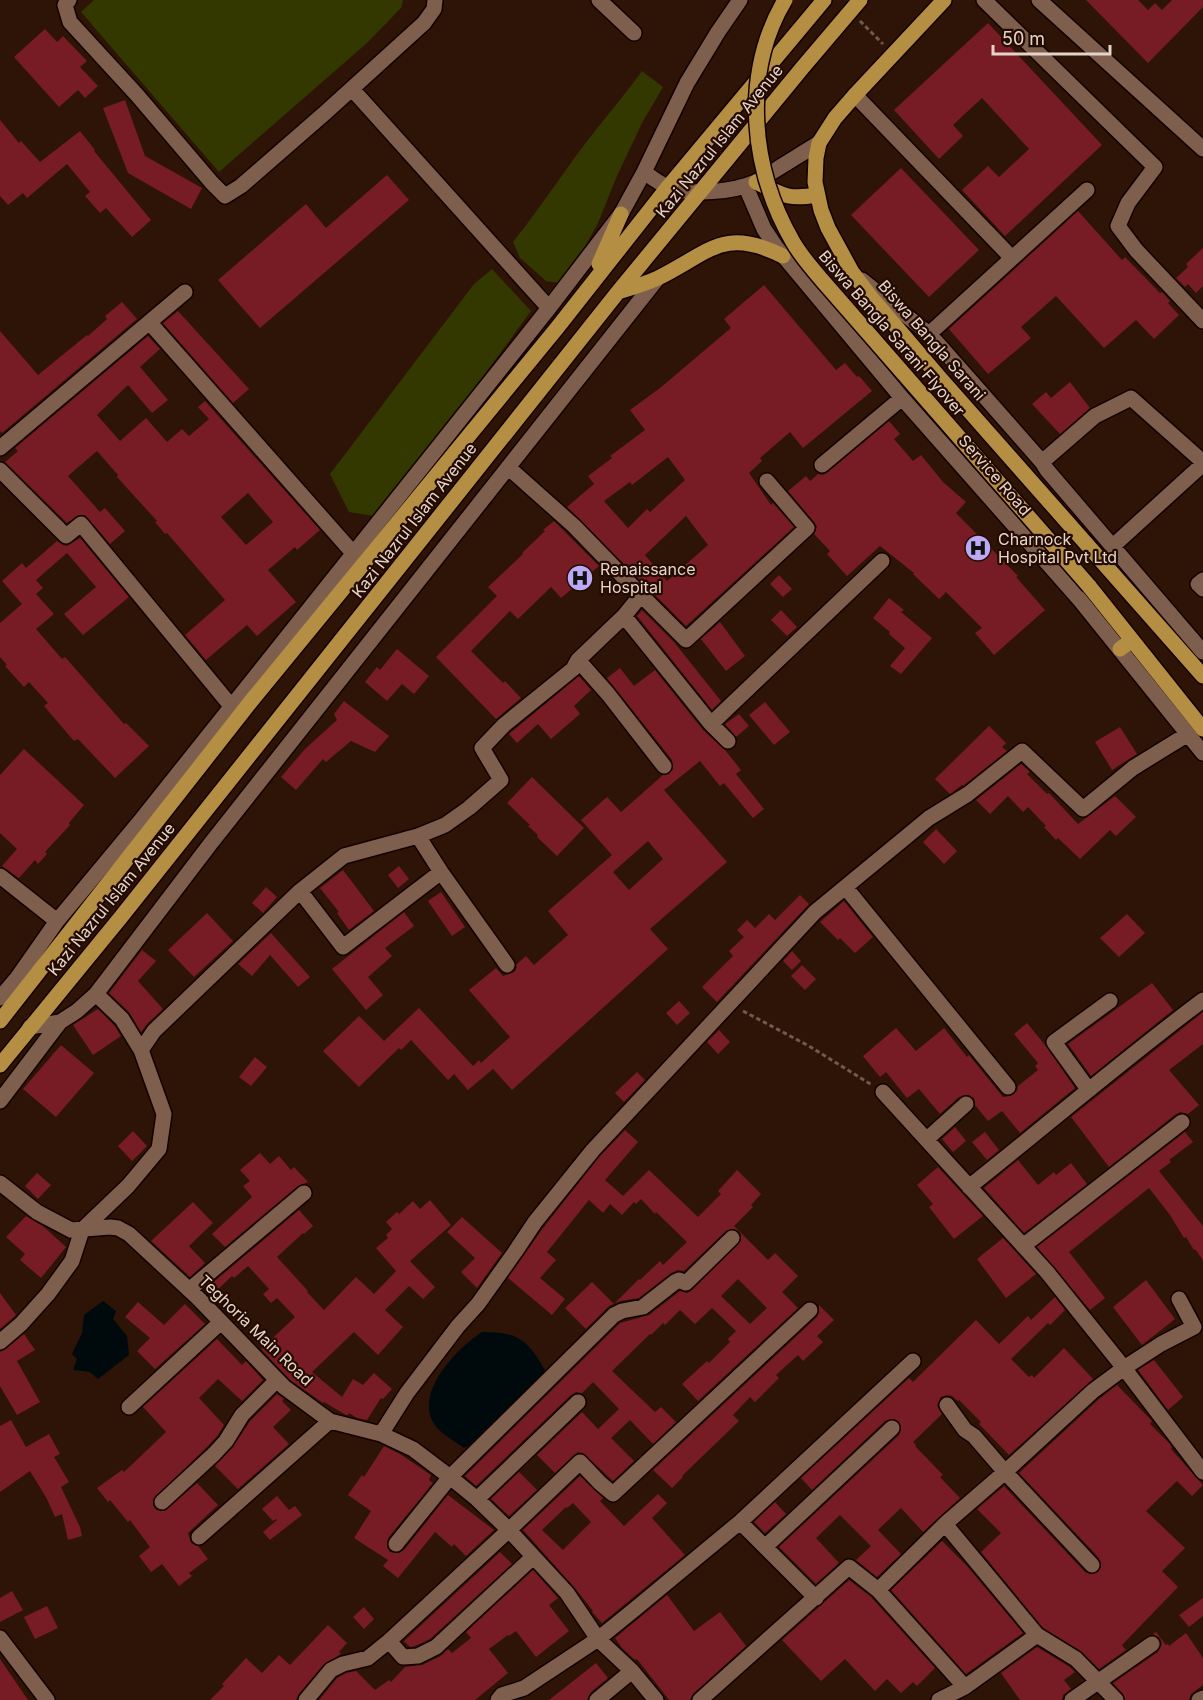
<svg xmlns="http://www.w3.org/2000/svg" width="1203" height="1700" font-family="Inter,sans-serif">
<rect width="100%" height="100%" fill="#2d1406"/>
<path fill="#333700" d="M94 0H403L401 8 367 43 219 172 81 12Z
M642 71 663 87 642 123 617 176 598 223 577 261 559 283 546 281 520 258 513 242C532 218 550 192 568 167 591 134 618 104 642 71Z
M492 269 531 311 380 517 349 512 330 474 474 284Z"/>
<path fill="#000a0c" d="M103 1301 116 1311 113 1319 127 1336 129 1355 98 1379 90 1372 73 1370 77 1359 72 1354 82 1333 84 1315Z
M482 1332C518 1332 527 1339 545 1370L537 1389 482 1440 464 1448C456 1442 445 1436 438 1429 409 1397 456 1349 482 1332Z"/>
<path fill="#771c24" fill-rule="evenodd" d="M1086 0H1138L1148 10 1155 3 1162 10 1172 0H1203V7L1148 63Z
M988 23 1102 145 1005 236 962 190 988 166 999 177 1029 149 982 98 953 125 963 136 939 159 894 110Z
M45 29 57 42 63 36 87 61 80 67 98 86 85 98 78 90 59 107 14 57Z
M125 100 145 156 202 188 191 209 128 173 103 108Z
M0 120 19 143 21 141 40 162 80 131 95 150 94 151 151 220 132 237 106 208 100 213 85 196 90 192 67 164 27 198 23 193 8 205 0 196Z
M901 168 979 250 929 297 851 215Z
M387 175 409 200 260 328 218 280 306 204 326 228Z
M1078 211 1122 260 1125 257 1160 293 1162 292 1170 301 1168 303 1179 315 1154 339 1136 320 1104 348 1056 296 1021 327 1031 338 988 374 949 329Z
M1203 248V286L1196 293 1188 284 1185 287 1176 278 1188 267 1186 264Z
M764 285 836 370 845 363 857 377 859 376 872 391 803 448 790 432 760 458 762 461 749 473 771 505 773 503 794 527 686 626 567 507 594 484 588 476 612 458 610 456 645 430 630 410 660 388 731 328 724 319ZM668 457 685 480 650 512 647 509 628 528 604 501 630 482 632 485ZM686 516 708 545 667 581 645 555Z
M122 302 137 319 2 433 0 431V331L38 375 87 335 88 336 107 319 105 316Z
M178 311 249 389 233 403 163 323Z
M148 336 160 349 140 367 168 400 152 413 128 385 97 415 120 441 146 418 167 442 182 429 189 436 209 419 198 407 205 401 320 530 297 550 295 547 268 570 296 602 257 636 247 625 206 660 185 635 225 600 167 533 165 534 155 522 157 521 117 477 118 475 97 451 68 476 100 512 105 508 125 531 110 544 85 515H79L67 523 5 462 18 451 15 448ZM248 493 273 522 246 545 221 517Z
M1070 382 1090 408 1060 434 1032 404 1046 392 1051 398Z
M889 421 900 434 894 439 913 461 921 455 943 482 966 502 956 513 1018 576 1016 577 1045 610 994 655 975 633 982 628 946 592 939 599 913 574 914 573 880 546 847 576 827 554 830 551 814 534 817 527 814 522 788 491 806 476 810 481 818 474 823 475 828 472Z
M554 521 599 566 561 598 551 587 518 619 510 611 471 651 503 683 505 681 521 698 496 719 436 657 497 596 488 587 523 554 522 553 545 531 543 530Z
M80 538 129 597 83 635 64 614 96 587 67 553 36 580 43 588 36 594 54 614 36 629 62 659 65 657 124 724 126 723 149 746 115 778 78 739 74 741 44 706 48 703 29 682 24 687 5 666 7 665 0 657V623L22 604 2 581 22 563 26 568 57 541 63 545 67 546Z
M779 575 792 589 783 597 770 584Z
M889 598 904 610 901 612 932 638 901 674 890 666 905 648 889 634 890 632 873 618Z
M642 610 674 642 721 701 712 710 637 616Z
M781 610 797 627 787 636 771 620Z
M720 622 745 656 726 671 701 639Z
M397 649 429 676 414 694 402 684 387 701 365 682 377 667 380 670Z
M620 668 634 686 655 670 703 730 725 750 741 770 736 774 764 809 753 818 724 783 720 786 700 761 664 790 727 862 650 929 668 949 512 1090 493 1069 468 1090 454 1074 448 1080 411 1040 401 1050 399 1048 359 1087 323 1051 359 1016 384 1041 419 1008 473 1066 479 1060 481 1063 510 1037 469 990 496 968 503 976 512 973 516 970 517 964 526 956 534 965 568 935 548 911 612 855 581 820 607 797 621 812 663 775 669 774 673 769 672 760 607 678ZM648 841 663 859 629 890 613 872Z
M579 676 591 690 574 706 580 714 551 739 538 724 517 743 509 734Z
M344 701 389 736 375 752 351 741 326 762 323 759 296 790 281 777 305 749 337 720 334 714Z
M765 702 790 732 774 745 749 715Z
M739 714 749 726 736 737 725 724Z
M989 726 1006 743 1002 747 1007 751 963 786 962 785 950 794 935 779Z
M1120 727 1137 754 1112 770 1095 742Z
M24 749 84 805 69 823 70 825 45 852 47 854 38 864 35 860 19 878 2 866 17 849 0 833V775Z
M1021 764 1030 772 1027 774 1047 794 1049 793 1078 824 1115 796 1136 817 1116 836 1110 830 1080 859 1058 838 1056 840 1044 827 1046 826 1028 807 1023 812 1008 796 990 814 976 800Z
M532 777 584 828 557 856 537 837 538 835 528 826 530 825 507 803Z
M936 829 957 851 944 864 923 842Z
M399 866 409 879 398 888 388 875Z
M343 870 374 911 349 930 337 913 339 912 320 888Z
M266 887 277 897 263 913 252 903Z
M441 892 465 927 452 936 428 901Z
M800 895 809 904 717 1002 702 987 733 956 729 951 744 937 737 930 747 920 755 928 769 914 775 920Z
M844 901 873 937 855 953 840 938 838 940 820 922Z
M404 912 414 926 385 948 392 956 368 977 383 995 366 1010 332 969Z
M207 913 233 941 194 977 168 950Z
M1127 914 1145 933 1119 957 1100 938Z
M271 933 310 977 298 987 270 955 252 976 238 964Z
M142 950 156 961 138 981 163 1009 147 1024 141 1032 129 1012 109 993Z
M792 951 801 961 792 970 783 961Z
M802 965 816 979 805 990 791 976Z
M1152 983 1173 1010 1091 1076 1068 1044Z
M679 1001 690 1013 677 1025 666 1013Z
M98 1009 114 1025 121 1036 93 1055 73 1025Z
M1203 1012V1044L1169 1070 1199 1105 1188 1114 1181 1112 1176 1114 1109 1167 1071 1117Z
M1027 1023 1045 1045 1075 1088 1020 1133 1002 1111 988 1121 975 1105 974 1098 968 1095 959 1097 940 1114 919 1089 907 1098 886 1072 880 1077 863 1056 896 1028 916 1051 944 1028 967 1057 969 1055 1003 1097 1010 1096 1017 1091 1018 1086 1038 1070 1035 1066 1038 1063 1014 1034Z
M719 1030 730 1042 718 1054 707 1042Z
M61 1045 94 1073 56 1117 23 1089Z
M255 1057 267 1067 251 1086 239 1077Z
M637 1072 645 1080 624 1102 615 1093Z
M955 1127 966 1141 953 1152 942 1139Z
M625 1130 638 1142 605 1180 623 1196 649 1170 698 1217 721 1194 718 1191 737 1170 761 1194 751 1205 753 1207 734 1226 768 1260 775 1253 798 1276 782 1292 798 1308 698 1401 682 1384 707 1361 709 1363 730 1342 728 1339 736 1331 712 1308 695 1324 680 1310 665 1325 663 1323 651 1335 650 1334 612 1371 655 1412 661 1407 676 1422 653 1444 630 1420 611 1438 634 1461 613 1481 583 1453 578 1452 574 1455 555 1473 537 1455 582 1412 598 1429 619 1409 593 1382 582 1393 576 1392 571 1395 476 1486 465 1476 620 1323 649 1315 680 1291 687 1293 692 1290 741 1241V1235L739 1231 734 1229 726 1231 684 1271 678 1270 671 1273 639 1298 620 1301 609 1306 586 1329 565 1308 592 1282 614 1304 639 1279 640 1280 660 1261 663 1265 687 1242 656 1212 655 1214 641 1199 636 1204 634 1202 622 1215 610 1204 603 1213 589 1200 547 1252 556 1260 540 1278 565 1299 552 1315 508 1278 543 1228 600 1156ZM738 1279 767 1308 750 1324 721 1296Z
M133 1131 147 1146 132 1161 118 1146Z
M985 1132 999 1150 987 1160 972 1142Z
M1185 1132 1193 1142 1169 1160 1171 1162 1159 1171 1203 1226V1260L1195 1249 1194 1250 1186 1237 1184 1238 1170 1215 1149 1188 1069 1252 1105 1298 1090 1310 1037 1247Z
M260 1153 270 1164 279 1156 291 1170 294 1167 308 1182 298 1186 225 1247 212 1234 252 1197 243 1186 250 1181 240 1170Z
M1018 1160 1038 1185 1054 1172 1056 1175 1071 1163 1087 1184 1024 1233 984 1188Z
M938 1167 983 1216 954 1239 929 1207 933 1204 917 1185Z
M37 1173 51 1185 38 1199 25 1186Z
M430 1200 451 1225 410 1261 435 1287 423 1299 409 1286 385 1310 403 1327 378 1355 354 1332 312 1372 342 1397 353 1379 363 1385 374 1373 392 1389 383 1399 381 1398 367 1420 357 1418 349 1413 348 1415H346L324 1402 323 1403 290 1380 261 1349 295 1317 277 1298 271 1303 263 1294 269 1289 248 1266 234 1278 232 1276 216 1291 210 1285 299 1210 313 1226 304 1234 303 1233 277 1257 308 1291 307 1292 324 1310 356 1277 374 1294 396 1271 376 1248 388 1238 386 1235 392 1229 386 1222 397 1212 399 1214 413 1201 420 1209Z
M193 1202 213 1223 189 1246 205 1263 190 1277 151 1241Z
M26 1216 44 1227 66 1247 41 1278 20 1260 25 1254 6 1237Z
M462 1217 502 1253 477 1288 461 1272 475 1258 447 1232Z
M1003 1238 1036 1274 1006 1298 977 1259Z
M1146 1280 1175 1319 1142 1345 1113 1307Z
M0 1293 16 1315 0 1329Z
M1055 1297 1065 1310 1050 1325 1048 1323 1011 1359 1029 1377 1032 1375 1034 1378 1064 1348 1093 1379 1009 1455 979 1424 981 1422 959 1400 958 1401 952 1396 947 1395 941 1397 937 1405 942 1414 913 1442 916 1445 915 1446 943 1475 940 1477 960 1498 923 1532 901 1508 878 1530 901 1554 877 1577 856 1560 871 1546 840 1515 816 1538 839 1563 816 1584 779 1547 899 1435 901 1430 899 1422 894 1419 885 1421 812 1490 801 1478 909 1378 913 1382 976 1320 999 1344 1028 1316 1031 1320Z
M138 1302 164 1325 185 1304 205 1324 155 1369 137 1351 150 1338 125 1317Z
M819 1305 834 1320 817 1336 823 1342 803 1361 798 1355 776 1375 779 1378 755 1402 750 1397 733 1415 739 1421 682 1476 683 1477 672 1488 653 1470 817 1317 819 1312Z
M24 1334 35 1350 17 1361 40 1402 17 1415 0 1386V1352L6 1349Z
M217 1339 242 1365 246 1361 263 1380 242 1401 218 1379 199 1398 224 1425 218 1435 207 1447 153 1499V1505L155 1509 160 1511H165L197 1483 218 1505 188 1533 191 1543 198 1546 208 1559 189 1573 192 1576 179 1586 162 1564 151 1572 139 1556 150 1547 130 1520 128 1522 110 1500 108 1502 97 1488 122 1470 124 1472 166 1432 143 1407Z
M1154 1360 1183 1397 1168 1410 1138 1370Z
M1117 1385 1152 1421 1150 1424 1170 1444 1172 1448 1171 1449 1203 1485 1192 1496 1177 1481 1146 1511 1185 1548 1162 1571 1178 1587 1122 1645 1126 1650 1099 1669 1081 1651 1043 1628 981 1552 1001 1533 977 1509 1004 1486 1085 1572 1090 1574 1098 1572 1101 1567 1099 1558 1019 1473 1099 1399Z
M277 1394 284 1399 282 1401 291 1410 273 1427 289 1444 238 1489 215 1466 233 1447 250 1421Z
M11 1420 26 1447 49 1434 60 1454 54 1457 69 1482 61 1487 80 1527 82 1536 68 1540 62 1514 55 1517 47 1499 30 1471 0 1492V1426Z
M384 1446 400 1454 431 1475 429 1480 433 1483 388 1538 387 1547 390 1552 399 1553 404 1550 448 1495 494 1530 466 1556 454 1544 452 1547 435 1532 398 1578 383 1566 388 1560 354 1538 371 1511 348 1495 362 1475 364 1477Z
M519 1472 537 1490 509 1516 491 1499Z
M580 1476 603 1498 600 1501 624 1526 658 1494 667 1503 652 1518 685 1555 602 1623 592 1612 593 1611 574 1587 523 1530ZM573 1503 591 1522 563 1550 542 1530 566 1507 567 1508Z
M277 1496 289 1510 295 1506 302 1515 270 1540 263 1532 277 1520 276 1519 273 1521 262 1509Z
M775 1502 786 1514 765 1533 754 1522Z
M942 1541 967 1566 1023 1633 966 1674 891 1590Z
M500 1552 512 1564 430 1639 415 1646 410 1647 404 1641Z
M533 1570 558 1598 549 1605 569 1631 536 1657 516 1631 509 1636 508 1635 489 1649 508 1673 475 1700H319L337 1678 346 1673 356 1671 375 1690 389 1680 391 1682 405 1667 422 1665 441 1656 448 1649 452 1653 471 1638 466 1632Z
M849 1580 871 1597 935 1668 917 1686 913 1682 901 1693 887 1679 875 1691 845 1659 821 1681 782 1640Z
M12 1591 23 1610 0 1622V1598Z
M667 1595 694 1631 720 1612 746 1646 694 1693 690 1700H669L637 1659 635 1660 622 1648 615 1638Z
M1203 1598V1616L1189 1627 1179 1615Z
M47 1606 58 1628 35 1639 24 1617Z
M364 1607 374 1619 364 1629 353 1617Z
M328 1625 347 1643 339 1652 341 1654 324 1664 299 1694 296 1700H210L224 1686 222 1684 246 1658 262 1673 279 1655 290 1665Z
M1156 1632 1166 1645 1168 1644 1169 1646 1186 1633 1203 1658V1685L1191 1694 1189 1700H1125L1123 1694 1113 1683 1158 1652 1162 1644 1160 1638 1153 1634Z
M1037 1647 1070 1667 1075 1672 1064 1680 1071 1689 1063 1695 1062 1700H1020L1001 1673Z
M0 1659 28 1700H0Z
M596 1663 608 1678 591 1692 587 1700H549Z"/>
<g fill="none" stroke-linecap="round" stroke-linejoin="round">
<defs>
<path id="minor" d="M69 0 65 5 70 22 137 95 212 183 225 196 241 186 326 112 424 23 434 9 435 0
M599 0 634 33
M984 0 1155 167 1128 203 1118 226 1136 250 1203 321
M1039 0 1203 149
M352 89 549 308
M855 95 1012 258
M644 172C651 177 660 184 668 187 692 196 733 192 756 182L819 143
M746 187 764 229 776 247 902 398 1080 600 1203 753
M862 280 929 334 940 346 1042 462 1047 470 1203 652
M150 323 353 553
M929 334 1087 190
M0 448 185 292
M1042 462 1095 416 1131 398 1203 462
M822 465 902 398
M509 468 574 526 641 595
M0 470 66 536 81 524 231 706
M1113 546 1203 464
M1203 580 1198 584 1203 589
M624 616 711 724 882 561
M578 660 608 694 664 766
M711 724 728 741
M418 836 441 872 507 965
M0 876 57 921
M846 888 1008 1087
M300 891 343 947 441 872
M96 994 122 1019 141 1050
M0 998 17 978 57 921 141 820 549 308 621 214 644 172 687 83 718 32 740 0
M30 1027 60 1022 77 1011 96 994 211 843 657 279
M1088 1089 1054 1042 1110 1001
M883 1092 1047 1272 1124 1368 1203 1472
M0 1101 60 1022
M927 1139 966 1104
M0 1183 37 1212 71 1230 110 1227 118 1228 129 1234 198 1298 284 1387 330 1421 381 1434 413 1449 450 1477 477 1499 509 1530 567 1593 598 1639 632 1671 656 1700
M969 1187C1047 1125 1123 1060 1203 1000
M1023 1246 1182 1122
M189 1290 304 1193
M0 1342 21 1324 48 1294 72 1261 82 1230 128 1186 159 1149 164 1114 141 1050 154 1031 300 891 344 856 418 836 445 825 469 808 501 780 482 748 504 725 573 669 578 660 624 616 641 595 686 640 807 528 767 481
M947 1405 965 1430 974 1436 1005 1472 1092 1565
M129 1407 221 1322
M381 1434 407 1393 458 1326 478 1304 515 1252 535 1222 593 1150 815 912 929 818 968 794 1022 751 1083 809 1133 768 1188 734
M477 1499 578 1402
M162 1502 214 1454 226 1441 242 1415 277 1380
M740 1522 816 1598
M945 1524 1037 1635 1076 1659 1116 1700
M199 1537 330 1421
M396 1544 450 1477 614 1315 622 1311 643 1307 675 1282 679 1280 686 1283 732 1238
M765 1547 892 1428
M878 1590 965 1687
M0 1638 47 1700
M389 1641 403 1657 418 1656 436 1647 533 1557
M306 1700 331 1670 343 1664 368 1658 389 1641 509 1530 580 1462 600 1483 613 1494 810 1310
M498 1700 502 1695 524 1688 598 1639 635 1609 740 1522 913 1361
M597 1700 632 1671
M700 1700 849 1567 878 1590 945 1524 1005 1472 1093 1391 1124 1368 1161 1344 1194 1327 1179 1299
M939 1700 965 1687 1037 1635
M1072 1700 1152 1644
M1199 1700 1203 1698"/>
<path id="major" d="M944 0 855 95 835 118 819 143 816 158 815 182 821 210 828 228 852 272 870 296 940 378 1203 676
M756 182C783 195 787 200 817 195
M599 264 621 214
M618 292C631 288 645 284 658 278 709 253 723 226 783 256
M1089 586 1203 729
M1120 649 1132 640
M0 1021 252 700 557 328 668 187 824 0
M0 1065 121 917 618 292 803 67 860 0"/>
</defs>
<use href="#minor" stroke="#140100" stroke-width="18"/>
<use href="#major" stroke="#140100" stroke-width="18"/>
<path stroke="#705a4d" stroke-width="3" stroke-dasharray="4.5 3" stroke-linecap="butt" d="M860 21 883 44
M743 1011 809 1046 872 1085"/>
<use href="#minor" stroke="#7e5f4e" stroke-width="15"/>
<use href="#major" stroke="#b38e43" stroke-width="15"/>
<defs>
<path id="major-bridge" d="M785 0C741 74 751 170 793 242 801 256 811 267 821 279L1089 586"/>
</defs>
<use href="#major-bridge" stroke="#140100" stroke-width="18" stroke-linecap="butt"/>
<use href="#major-bridge" stroke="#b38e43" stroke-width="15"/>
</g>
<defs>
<symbol id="hospital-disc" viewBox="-11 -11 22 22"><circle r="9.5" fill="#bcaaf5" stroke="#230b01"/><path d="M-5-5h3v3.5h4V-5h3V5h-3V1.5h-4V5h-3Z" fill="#111"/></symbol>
</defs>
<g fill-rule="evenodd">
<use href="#hospital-disc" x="963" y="533" width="30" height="30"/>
<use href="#hospital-disc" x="565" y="563" width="30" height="30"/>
</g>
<g text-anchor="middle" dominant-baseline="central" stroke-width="4.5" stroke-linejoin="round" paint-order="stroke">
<g font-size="16" fill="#e6d4cb" stroke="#230b01">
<text transform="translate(719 141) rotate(-51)">Kazi Nazrul Islam Avenue</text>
<text transform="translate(892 333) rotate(49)">Biswa Bangla Sarani Flyover</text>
<text transform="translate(932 340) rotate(49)">Biswa Bangla Sarani</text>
<text transform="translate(995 475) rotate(49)">Service Road</text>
<text transform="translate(414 520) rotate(-52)">Kazi Nazrul Islam Avenue</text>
<text transform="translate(111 899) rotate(-51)">Kazi Nazrul Islam Avenue</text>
<text transform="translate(256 1330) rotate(44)">Teghoria Main Road</text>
</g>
<g font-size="16" fill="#e6d4cb" stroke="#230b01" text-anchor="start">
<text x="998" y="539">Charnock<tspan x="998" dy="18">Hospital Pvt Ltd</tspan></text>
<text x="600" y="569">Renaissance<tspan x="600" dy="18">Hospital</tspan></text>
</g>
</g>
<path d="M993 45v9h117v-9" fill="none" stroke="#e6d4cb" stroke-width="3"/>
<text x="1002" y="45" font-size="18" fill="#e6d4cb" stroke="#230b01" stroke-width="4.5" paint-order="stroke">50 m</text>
</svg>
